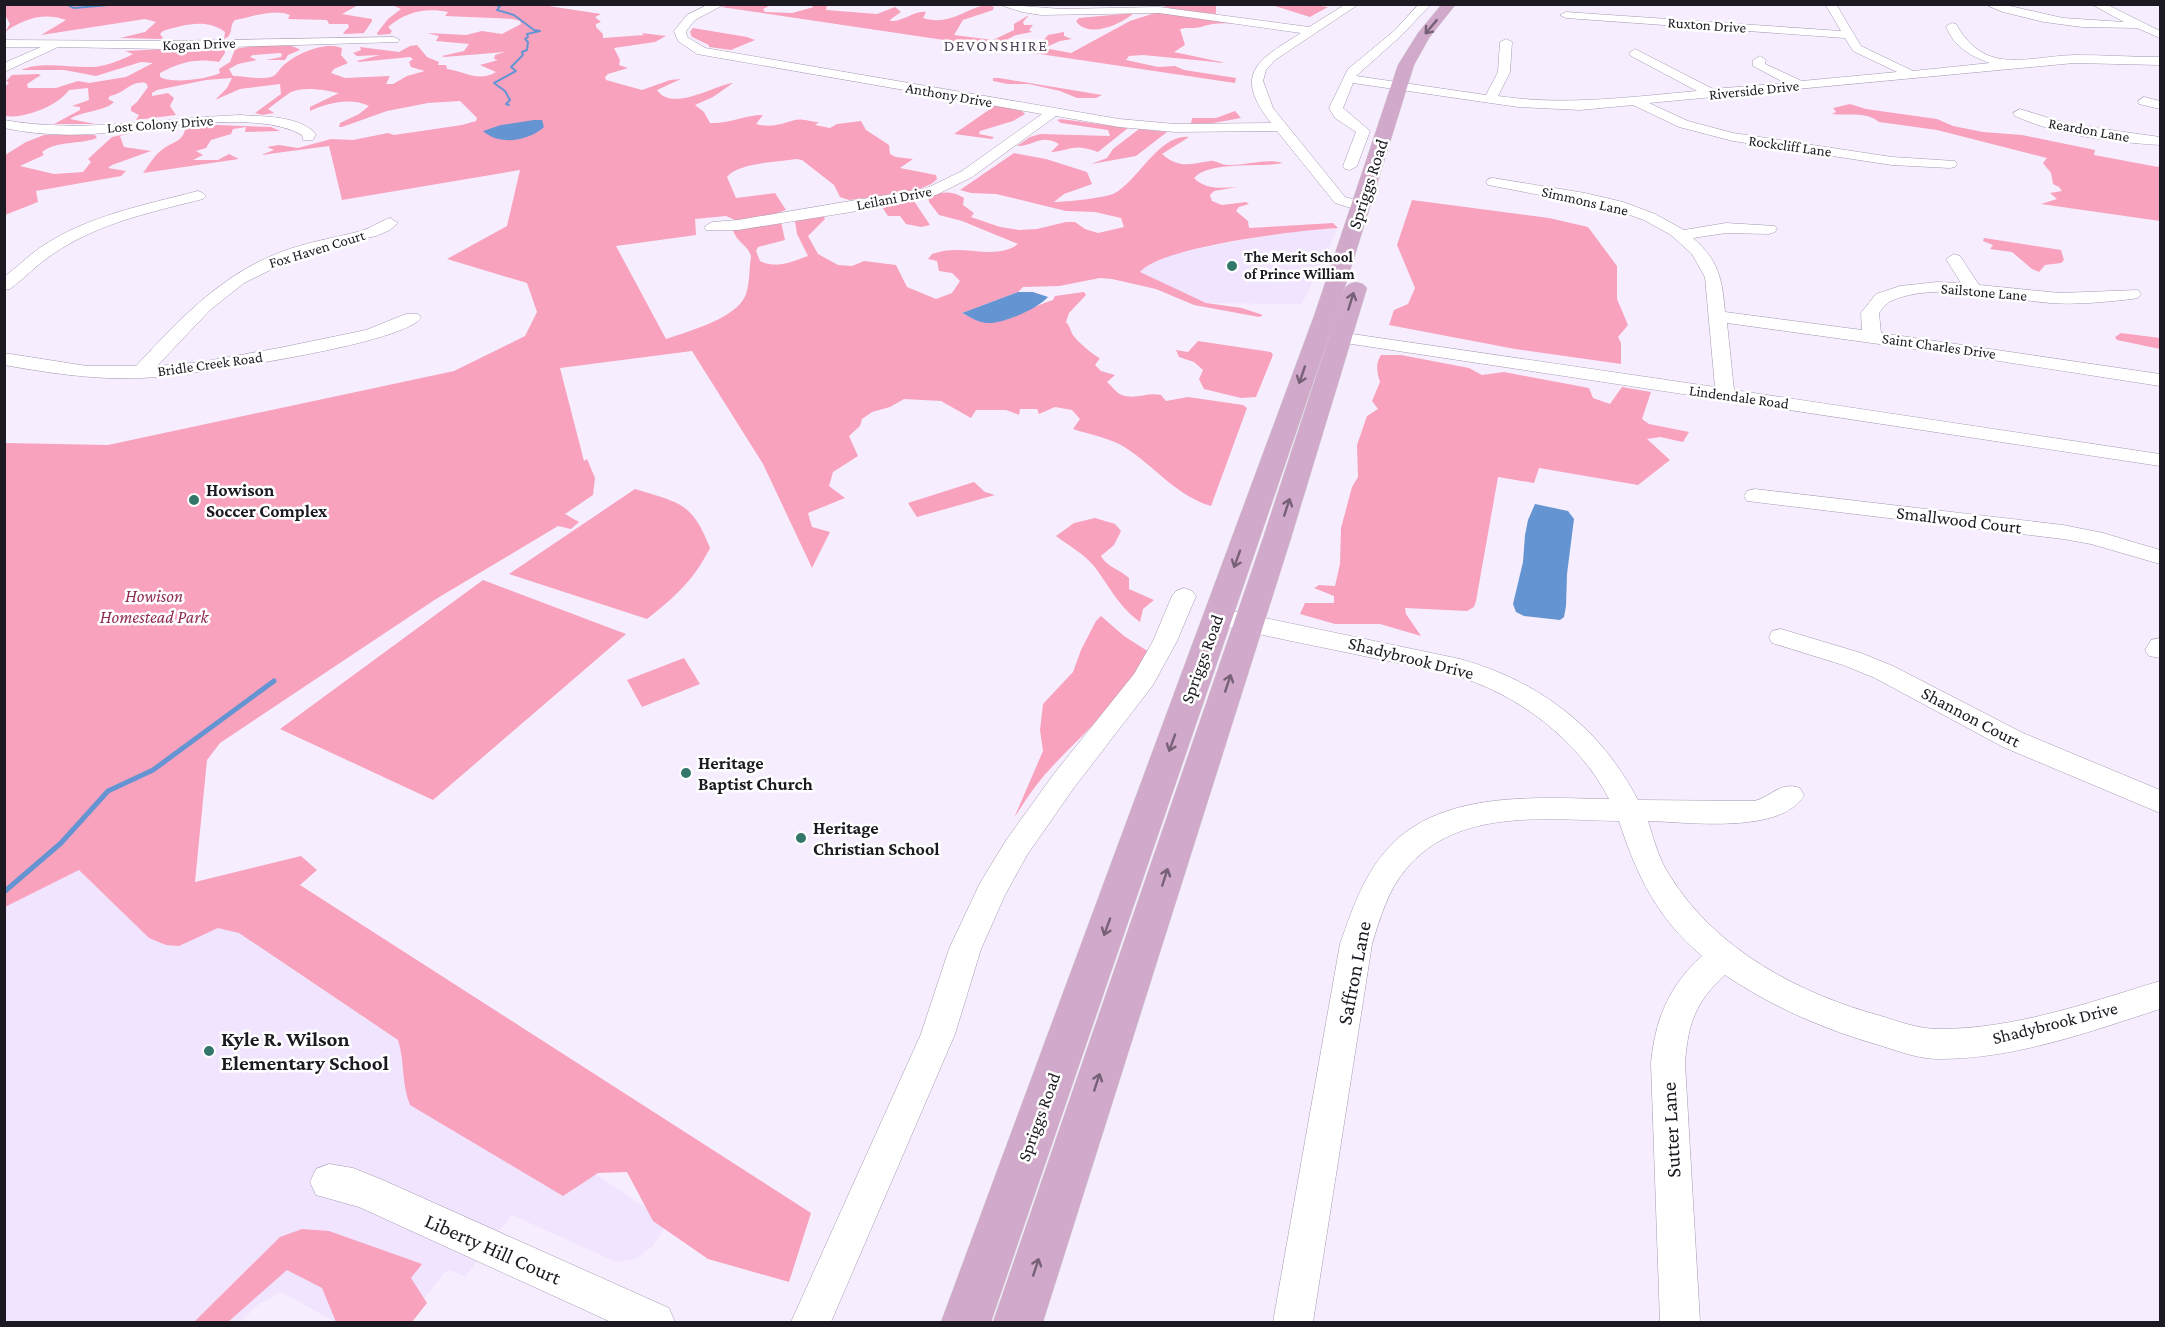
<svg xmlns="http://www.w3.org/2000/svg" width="2165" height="1327" font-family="'Crimson Pro',serif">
<rect width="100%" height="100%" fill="#f6eefe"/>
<path fill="#f1e4fe" d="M1338 228 1302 304 1206 303 1132 270 1176 253 1291 231Z
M88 831 668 1223 653 1246 636 1259 616 1262 512 1215 465 1277 450 1270 444 1273 406 1322H335L285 1294 279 1293 256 1306 241 1322H5V886Z"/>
<path fill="#f8a2bd" d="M5 4H360L342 14 372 19V21L364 33 345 34 343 33 349 27 348 24H329L327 20 288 19 290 15C275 8 251 17 235 20 229 25 234 36 224 39L225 32C206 18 184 25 163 31L160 34 163 38 161 39 120 38 145 32 156 22 145 19 41 35 66 20C43 12 24 19 5 32L10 24 5 15Z
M827 4 826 10 877 14 895 7 901 12 891 19 890 21C904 22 914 10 926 12L923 18C956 28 972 0 994 7L993 10 963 20 954 35 993 40 1014 30V24L1029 15 1023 22 1024 25H1033L1029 30 1032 32 1016 35 1004 41C1019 44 1037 50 1048 35L1064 32V36L1072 39 1060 41 1044 48 1071 53 1130 21 1158 12 1265 26 1258 27C1240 24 1221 21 1204 26 1197 29 1188 27 1180 29L1185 45 1174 52 1226 63 1143 55 1129 56 1126 60 1158 67 1175 66 1184 70 1236 78 1235 83 721 7 730 5H771L763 9 765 12 792 13 814 7 808 5Z
M1305 4 1328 7 1310 17 1275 6 1250 5Z
M392 5H542L601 14 595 17 601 22 596 24V27L603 34V38L644 35 642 33 666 36 655 42 614 48 620 60 619 65 628 68 608 74 605 77 606 80 642 90 670 80 681 79 657 90C672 113 717 84 733 83L713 97 695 105 704 112 710 123C729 124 745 115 763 115L756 124C771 128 781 124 795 120 801 118 812 122 819 122L815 125 830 128 837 124 861 121 866 130 889 145 890 154 896 157 913 159 900 168 936 175 937 179C925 194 868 198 849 200L840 197 834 185 802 160 796 159C778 162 737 163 727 177L736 198 775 193 786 210 774 214 737 221 726 216 695 219 696 235 616 246 666 339C689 331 738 318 746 294 750 281 749 269 751 256 748 245 736 242 733 230L781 222 785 240 758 247 756 251 760 261C777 269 791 262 808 256L797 234 795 221 823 215 825 219 808 236 818 254 838 265 852 266 864 261 896 265 907 287 936 299 952 293 960 281 952 273 939 271 937 261 928 259 932 254C963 242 994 262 1018 244L962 221 939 215 929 202 928 196C942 192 951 190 964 198L963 205 974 213 971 217 1000 227 1019 230 1037 229 1066 222H1075L1085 229 1098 233 1124 227 1121 218 1095 212 1066 211 996 194 971 193 960 190 1014 153 1046 159 1087 172 1092 184 1064 194 1054 202C1065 202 1106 198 1115 193 1139 180 1159 134 1189 137L1162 154C1179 169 1190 164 1210 161 1215 160 1221 165 1227 165 1245 166 1266 158 1283 163 1260 168 1210 160 1194 178 1206 190 1221 188 1237 187L1214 191 1210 195 1212 201 1222 205 1246 202 1249 204 1239 207 1236 211 1248 221 1249 228 1333 223 1338 228C1301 230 1162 246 1140 272L1206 303 1242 308 1263 315 1259 317 1194 305 1156 289 1112 279 1100 278 1059 286 1023 287 1018 292 962 313C1000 335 1017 311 1053 300L1055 296 1084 292 1086 295 1069 313 1066 322C1070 326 1070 330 1073 335 1076 340 1094 356 1100 358L1095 365 1101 371 1115 375 1107 382C1112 386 1116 393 1122 395 1135 400 1147 392 1161 395L1166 401 1188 397 1243 405 1247 408 1211 506C1177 496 1155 467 1126 448 1111 438 1091 435 1073 429L1080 419 1072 410 1055 407 1039 414 1037 409H1020L1019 415 1006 410H976L971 418 941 401 904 399 890 407 872 412 862 419 860 426 849 436 858 456 833 472 829 486 845 498 808 513 812 527 830 532 812 568 763 464 692 351 560 368 584 461 587 459 595 478 593 495 565 514 579 522 571 529 558 526 436 599 220 743 207 760 195 882 301 856 317 870 300 885 811 1213 789 1282 708 1259 653 1221 627 1172 598 1173 563 1196 410 1105C401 1083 405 1062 398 1040L239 933 218 928 179 946 166 945 149 938 79 870 5 907V443L108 445 454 371 525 336 537 312 527 283 447 259 507 226 520 170 342 200 329 146 261 155 274 150 267 147 279 145 298 148 331 139 353 140 388 133 394 135 462 125 476 121 477 118 460 101 428 103 387 111 342 127H339L340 123 359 114 369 106C351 97 327 103 310 111V107L339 93C326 90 304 86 291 92 289 93 272 106 268 109L274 113 262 115 255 113 281 94 280 84 240 89 215 100 227 88 232 78 206 80 157 90 152 93V96L168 93 174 98 170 106 176 115 136 120 139 115 131 111V107L137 102 148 87 146 83C131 80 124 94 110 96L108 99 114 102C106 111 82 111 70 119L95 124H54L80 110V107L72 106 89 100 88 88 69 90C58 106 24 119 5 116L4 87 9 83 6 81 12 75 38 74 41 75 27 84 28 88H56L78 81 89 83 126 77 153 63 141 62 96 76 64 70H21C41 61 71 68 92 67 104 67 122 60 133 54L125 51 224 46 225 53 219 62C197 58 180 62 160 73V77C172 84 208 79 220 73L219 69 230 62 235 49C250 46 288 40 300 50L288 55 285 60H266L281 57 282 54 280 53 253 55 250 57 257 60 238 64 229 69 233 76C245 76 260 80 271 77 278 75 279 68 285 64 298 53 325 41 342 48L341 55 348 63 334 69 331 73 345 78 390 76 386 84H393L407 76 425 71 411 67 409 62 413 59 410 57 359 62 357 61 380 55 357 56 353 53 361 50 360 47 399 52 410 46 417 45 427 57 439 62 438 65H446L447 69C464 71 478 83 496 72L480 65 498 60 494 59 495 55 505 52 444 57 442 56 464 51 469 44 436 41 439 36 427 33 466 35 482 31 502 34 521 24 520 21 513 19 445 16 448 12C426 7 405 12 388 27L392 31 390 34 378 35 377 33 388 19 401 9Z
M1160 5H1239H1216V14L1172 9Z
M1134 13C1120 25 1088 39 1076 21L1079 18Z
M693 28 747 37 755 40 731 50 709 47V45L692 37 690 32Z
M993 78H999L1102 95 1096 98H1077L1060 91 1029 84H1008L993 81Z
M1850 104 1866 109 1937 119 1953 126 1983 132 2022 135 2095 150 2094 155 2158 167 2160 164V221L2041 204 2057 199 2050 193 2062 191 2059 187 2053 184 2051 173 2043 163 2047 158 1937 130 1879 122C1866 111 1847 116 1832 114L1836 112 1833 108Z
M996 105 1022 111 1025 114 1013 121 980 131 979 134 994 137 992 139 954 134Z
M1235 111 1241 118 1208 124H1191L1192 118H1216Z
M1061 119 1128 128 1098 152C1071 143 1075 150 1051 152L1059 144C1040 133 1033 147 1017 146L1030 137 1040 134 1110 136 1108 130 1061 123 1057 120Z
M216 125 271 127 280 131 245 132 246 127 233 129 231 134 211 140 206 148 196 151 203 155 193 160H218L229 154 239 159 143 173C149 165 155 154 163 149 172 142 182 142 185 130L195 126Z
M1139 129 1167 132 1136 156 1091 164 1107 158 1113 149Z
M135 132 120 136 124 147 151 151 112 165 108 168 126 171 121 176 36 191 38 202 5 215V155L26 142 44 135H95L97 138C79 145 58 140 42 152L44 155 20 166 54 174 83 172 91 162 88 159 112 137Z
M1412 200 1549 218 1588 227 1617 266V299L1628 325 1618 337 1621 343V364L1515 349 1389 325 1394 310 1408 304 1415 288 1397 245Z
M914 201 930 225 921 227 906 224 900 216H888L882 207Z
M1984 238 2061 250 2064 260 2061 263 2045 265 2039 272 2032 269 2012 252 1990 249 1993 245 1983 241Z
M2121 333 2160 338V349L2117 340 2115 337Z
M1198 341 1271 352 1273 355 1256 397 1241 398 1204 389 1199 379 1203 370 1194 362 1179 357 1176 350 1188 352Z
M1381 355H1401L1469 368 1482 375 1504 372 1589 388 1593 398 1610 404 1622 387 1651 392 1642 419 1649 424 1689 432 1683 442 1660 437 1647 439 1670 460 1638 485 1539 468 1534 483 1498 477 1476 601 1474 607 1467 611 1405 608 1406 614 1421 636 1380 624H1335L1300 614 1305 603H1334V596L1314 588 1319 585 1335 586 1340 564 1341 528 1352 487 1358 477 1357 445 1367 416 1378 409 1372 401 1380 382C1377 372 1375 364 1381 355Z
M974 482 985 492 995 495 917 517 908 503Z
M635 489C680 503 692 502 710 548 694 580 675 597 647 619L509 574Z
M1095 518 1115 524 1121 531 1114 545 1101 556C1107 567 1119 569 1129 578V589L1154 600 1143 609 1140 622C1119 607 1109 586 1094 566 1084 554 1068 545 1056 536L1074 523Z
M483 580 626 634 433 800 280 729Z
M1101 616 1124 636 1149 652C1134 690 1078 738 1050 769 1036 784 1025 801 1014 818L1043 751 1040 730 1043 704 1073 672 1081 650 1096 621Z
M684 658 700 684 642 707 627 680Z
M302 1229 329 1231 422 1264 411 1278 427 1303 412 1322H336L322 1288 287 1270 228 1322H194L280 1237Z"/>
<path fill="#6594d3" d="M534 120H542L544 127C529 141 499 146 483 131L501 125Z
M1018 292H1033L1048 297C1039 308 1003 324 988 323 979 323 970 317 962 313Z
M1535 504 1568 511 1574 519 1567 574 1566 606 1564 617 1560 620 1524 616 1516 612 1513 604 1523 562 1525 535 1528 520Z"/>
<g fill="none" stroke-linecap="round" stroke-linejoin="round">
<path stroke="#6594d3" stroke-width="2" d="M66 4 74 8 120 4
M491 4 500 6 497 10 514 15 534 30 540 31 527 34 528 37 525 39 528 42 527 50 522 52 523 55 511 67 516 71 494 83 505 91 510 100 506 104 509 105"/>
<path stroke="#6594d3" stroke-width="5" d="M4 892 61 843 108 791 153 770 274 681"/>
<defs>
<path id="minor" d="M709 4H725L695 20 686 31 687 37 705 48 1119 119 1175 124 1271 123C1232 73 1258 60 1301 33L1159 13 1041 15 1022 12 997 4 1061 9 1159 7 1309 27 1346 4H1359L1275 60 1266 70 1263 81 1273 108 1345 197 1366 203 1369 206 1361 211 1335 203 1277 131 1175 132 1119 127 1056 116 972 177 936 195 870 209 738 230H706L704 227 712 222 738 220 927 188 962 171 1042 114 697 54 678 41 674 31 687 15Z
M1419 4H1431L1402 35 1356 76 1486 95 1498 72 1500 42 1506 39 1512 42 1510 72 1498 96C1565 106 1630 97 1697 91L1631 56 1629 53 1635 49 1713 89 1785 83 1753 66V60L1760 56 1766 60 1765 64 1802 81 1897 72 1853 51 1845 38 1566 18 1560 15 1566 12 1841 31 1825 4H1836L1861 46 1913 71 1990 63C1970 56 1954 47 1946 26L1952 23 1956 24C1986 77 2027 56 2076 55 2104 55 2132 57 2160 57V65L2074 63 1649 103 1688 121 1733 133 1892 157 1955 161 1957 164 1955 167 1950 168 1892 165 1733 141 1679 127 1633 105 1580 110 1518 107 1353 83 1343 108 1370 131 1357 166 1350 170 1345 169 1343 166 1356 132 1335 118 1329 108 1348 69 1394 31Z
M1984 4H2001L2063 18 2124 22 2091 4H2106L2160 31V38L2137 28 2082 27 2044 22 2003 12Z
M394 37 400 40 398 42 165 49 58 47 4 72V63L41 47H4V40L165 41Z
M2144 97 2160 101V109L2139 104 2138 101Z
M2020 109 2068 124 2160 137V145C2113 142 2059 136 2015 116L2013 113Z
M240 115C264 117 298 115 316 134L313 140H303L302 135C256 108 145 131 92 134 63 136 33 134 4 128V120C82 134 162 118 240 115Z
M1493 178 1585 193 1623 202 1655 214 1684 230 1726 223 1775 226 1777 229 1775 232 1769 234 1726 233 1693 238C1719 261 1722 278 1725 312L1862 330 1861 313 1876 294 1900 286 1937 282 1961 283 1946 259 1954 254 1960 256 1979 285 2060 293 2138 290 2141 294 2138 298 2132 299C2105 302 2077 305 2050 303 2003 299 1935 281 1891 301 1886 303 1882 309 1879 313L1881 333 2160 374V386L1973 357 1727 323 1734 390 2160 454V466L1312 338 1309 334 1312 330 1318 329 1715 387 1705 277 1692 254 1671 235 1644 220 1613 209 1488 185 1486 182 1488 179Z
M198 191 203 193 206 196 203 199C152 212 98 223 53 254 37 264 25 278 10 289L4 290V277C17 267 28 256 41 247 87 216 144 205 198 191Z
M390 218 398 223 390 230 376 236 336 245 293 259 244 283 210 310 157 366 201 362 279 348 366 330 406 314H418L421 318C402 345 182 377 141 378 95 380 49 373 4 365V353L87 366H136C179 320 220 275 281 252 307 242 334 238 361 231 371 228 380 221 390 218Z
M1755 489 2063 525 2103 533 2160 550V564L2091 544 2063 539 1747 501 1744 496 1747 491Z
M1184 588 1192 591 1196 596 1177 641 1153 685 1073 789 1027 855 1005 895 981 949 955 1034 831 1322H791L921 1034 949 949 980 883 1007 839 1053 775 1134 674 1153 641 1172 596 1176 591Z
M1217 608 1460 659C1539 681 1600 727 1638 800L1754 801C1773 796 1780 781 1800 788L1804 795C1782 835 1688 822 1648 821 1654 840 1659 860 1670 876 1716 950 1800 994 1881 1016 1900 1022 1919 1029 1939 1029 2014 1029 2088 1003 2160 981V1009C2089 1032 2015 1059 1939 1059 1920 1059 1900 1052 1882 1046 1826 1030 1774 1008 1725 975 1695 1002 1688 1024 1685 1063L1700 1322H1660L1651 1063C1655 1020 1669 985 1702 956 1657 918 1637 876 1619 821 1548 820 1457 807 1406 869 1388 890 1380 918 1372 944L1313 1322H1273L1340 944C1351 913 1362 879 1384 853 1436 789 1536 798 1609 799 1579 740 1517 693 1453 675 1427 668 1399 663 1373 658 1318 646 1262 636 1208 622L1205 616 1208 610Z
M1781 629 1861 653 1893 666 2023 733 2160 790V813L2003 747 1875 678 1843 665 1772 643 1769 637 1772 631Z
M2160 638V658L2149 656 2145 650 2151 640Z
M329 1164 353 1168 385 1181 669 1308 675 1322H611L359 1207 316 1195 310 1182 316 1169Z"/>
<path id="major" d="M1442 4H1456L1429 38 1414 65 1336 316 991 1322H941L1314 316 1398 65 1418 33Z
M1356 282 1363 284 1367 288 1291 538 1043 1322H993L1263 538 1345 288 1349 284Z"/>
</defs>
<use href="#minor" stroke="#a699b2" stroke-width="1"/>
<use href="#major" stroke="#d6d6d7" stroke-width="1"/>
<use href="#minor" fill="#fff" fill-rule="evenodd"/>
<use href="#major" fill="#d1a9ca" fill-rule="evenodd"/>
</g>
<defs><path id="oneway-shaft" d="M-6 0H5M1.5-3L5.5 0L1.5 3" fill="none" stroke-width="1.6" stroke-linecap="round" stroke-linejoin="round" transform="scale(1.5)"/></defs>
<g stroke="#776176">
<use href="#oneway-shaft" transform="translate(1431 27) rotate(130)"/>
<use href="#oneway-shaft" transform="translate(1351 301) rotate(-73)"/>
<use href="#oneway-shaft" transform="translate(1302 375) rotate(109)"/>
<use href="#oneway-shaft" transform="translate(1287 507) rotate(-72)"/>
<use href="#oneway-shaft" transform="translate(1237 559) rotate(110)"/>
<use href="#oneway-shaft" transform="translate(1228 683) rotate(-72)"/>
<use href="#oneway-shaft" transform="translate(1172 743) rotate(110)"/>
<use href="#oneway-shaft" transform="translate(1165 877) rotate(-72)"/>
<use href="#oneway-shaft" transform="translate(1107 927) rotate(110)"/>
<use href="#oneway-shaft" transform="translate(1097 1082) rotate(-72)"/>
<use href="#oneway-shaft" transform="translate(1036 1267) rotate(-72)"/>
</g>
<g fill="#33776a" stroke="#fff" stroke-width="2">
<circle cx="1232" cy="266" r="6"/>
<circle cx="194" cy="500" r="6"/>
<circle cx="686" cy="773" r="6"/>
<circle cx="801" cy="838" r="6"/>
<circle cx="209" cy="1051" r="6"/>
</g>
<g text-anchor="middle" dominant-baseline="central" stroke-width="5" stroke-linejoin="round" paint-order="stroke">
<g font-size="15" fill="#1d1922" stroke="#fff">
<text transform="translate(1707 25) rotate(4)">Ruxton Drive</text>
<text transform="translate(199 44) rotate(-2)">Kogan Drive</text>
<text transform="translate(1754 90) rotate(-6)">Riverside Drive</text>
<text transform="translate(949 95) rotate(10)">Anthony Drive</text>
<text transform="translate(160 124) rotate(-4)">Lost Colony Drive</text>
<text transform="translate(2089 130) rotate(10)">Reardon Lane</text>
<text transform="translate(1790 146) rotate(8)">Rockcliff Lane</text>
<text transform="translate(894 198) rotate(-11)">Leilani Drive</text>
<text transform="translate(1585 201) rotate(13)">Simmons Lane</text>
<text transform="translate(317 249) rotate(-17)">Fox Haven Court</text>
<text transform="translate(1984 292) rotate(5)">Sailstone Lane</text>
<text transform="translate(1939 346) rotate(8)">Saint Charles Drive</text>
<text transform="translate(210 364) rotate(-8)">Bridle Creek Road</text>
<text transform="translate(1739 397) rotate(8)">Lindendale Road</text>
</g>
<g font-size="15" font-weight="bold" fill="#1d1922" stroke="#fff" text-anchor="start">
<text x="1244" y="257">The Merit School<tspan x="1244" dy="17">of Prince William</tspan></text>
</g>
<g font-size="16" letter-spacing="1.5" fill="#4d4258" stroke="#fff">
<text x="996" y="45">DEVONSHIRE</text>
</g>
<g font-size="18" fill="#1d1922" stroke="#fff">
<text transform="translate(1368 184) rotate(-72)">Spriggs Road</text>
<text transform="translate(1959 520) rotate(7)">Smallwood Court</text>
<text transform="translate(1411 658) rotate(14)">Shadybrook Drive</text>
<text transform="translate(1202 659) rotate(-70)">Spriggs Road</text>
<text transform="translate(1971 717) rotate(28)">Shannon Court</text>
<text transform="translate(2055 1023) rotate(-14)">Shadybrook Drive</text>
<text transform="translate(1039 1117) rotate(-70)">Spriggs Road</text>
</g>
<g font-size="18" font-weight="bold" fill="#1d1922" stroke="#fff" text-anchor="start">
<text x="206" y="490">Howison<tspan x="206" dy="21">Soccer Complex</tspan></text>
<text x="698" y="763">Heritage<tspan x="698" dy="21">Baptist Church</tspan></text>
<text x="813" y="828">Heritage<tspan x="813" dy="21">Christian School</tspan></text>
</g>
<g font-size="18" font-style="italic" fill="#8f2c54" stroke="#fff">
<text x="154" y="596">Howison<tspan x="154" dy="21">Homestead Park</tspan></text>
</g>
<g font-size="21" fill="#1d1922" stroke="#fff">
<text transform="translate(1354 973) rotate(-79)">Saffron Lane</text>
<text transform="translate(1671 1130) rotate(-93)">Sutter Lane</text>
<text transform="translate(493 1249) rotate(24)">Liberty Hill Court</text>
</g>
<g font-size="21" font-weight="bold" fill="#1d1922" stroke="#fff" text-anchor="start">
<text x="221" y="1039">Kyle R. Wilson<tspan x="221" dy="24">Elementary School</tspan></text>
</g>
</g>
<rect width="2165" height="1327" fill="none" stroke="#1d1922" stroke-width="12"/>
</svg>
